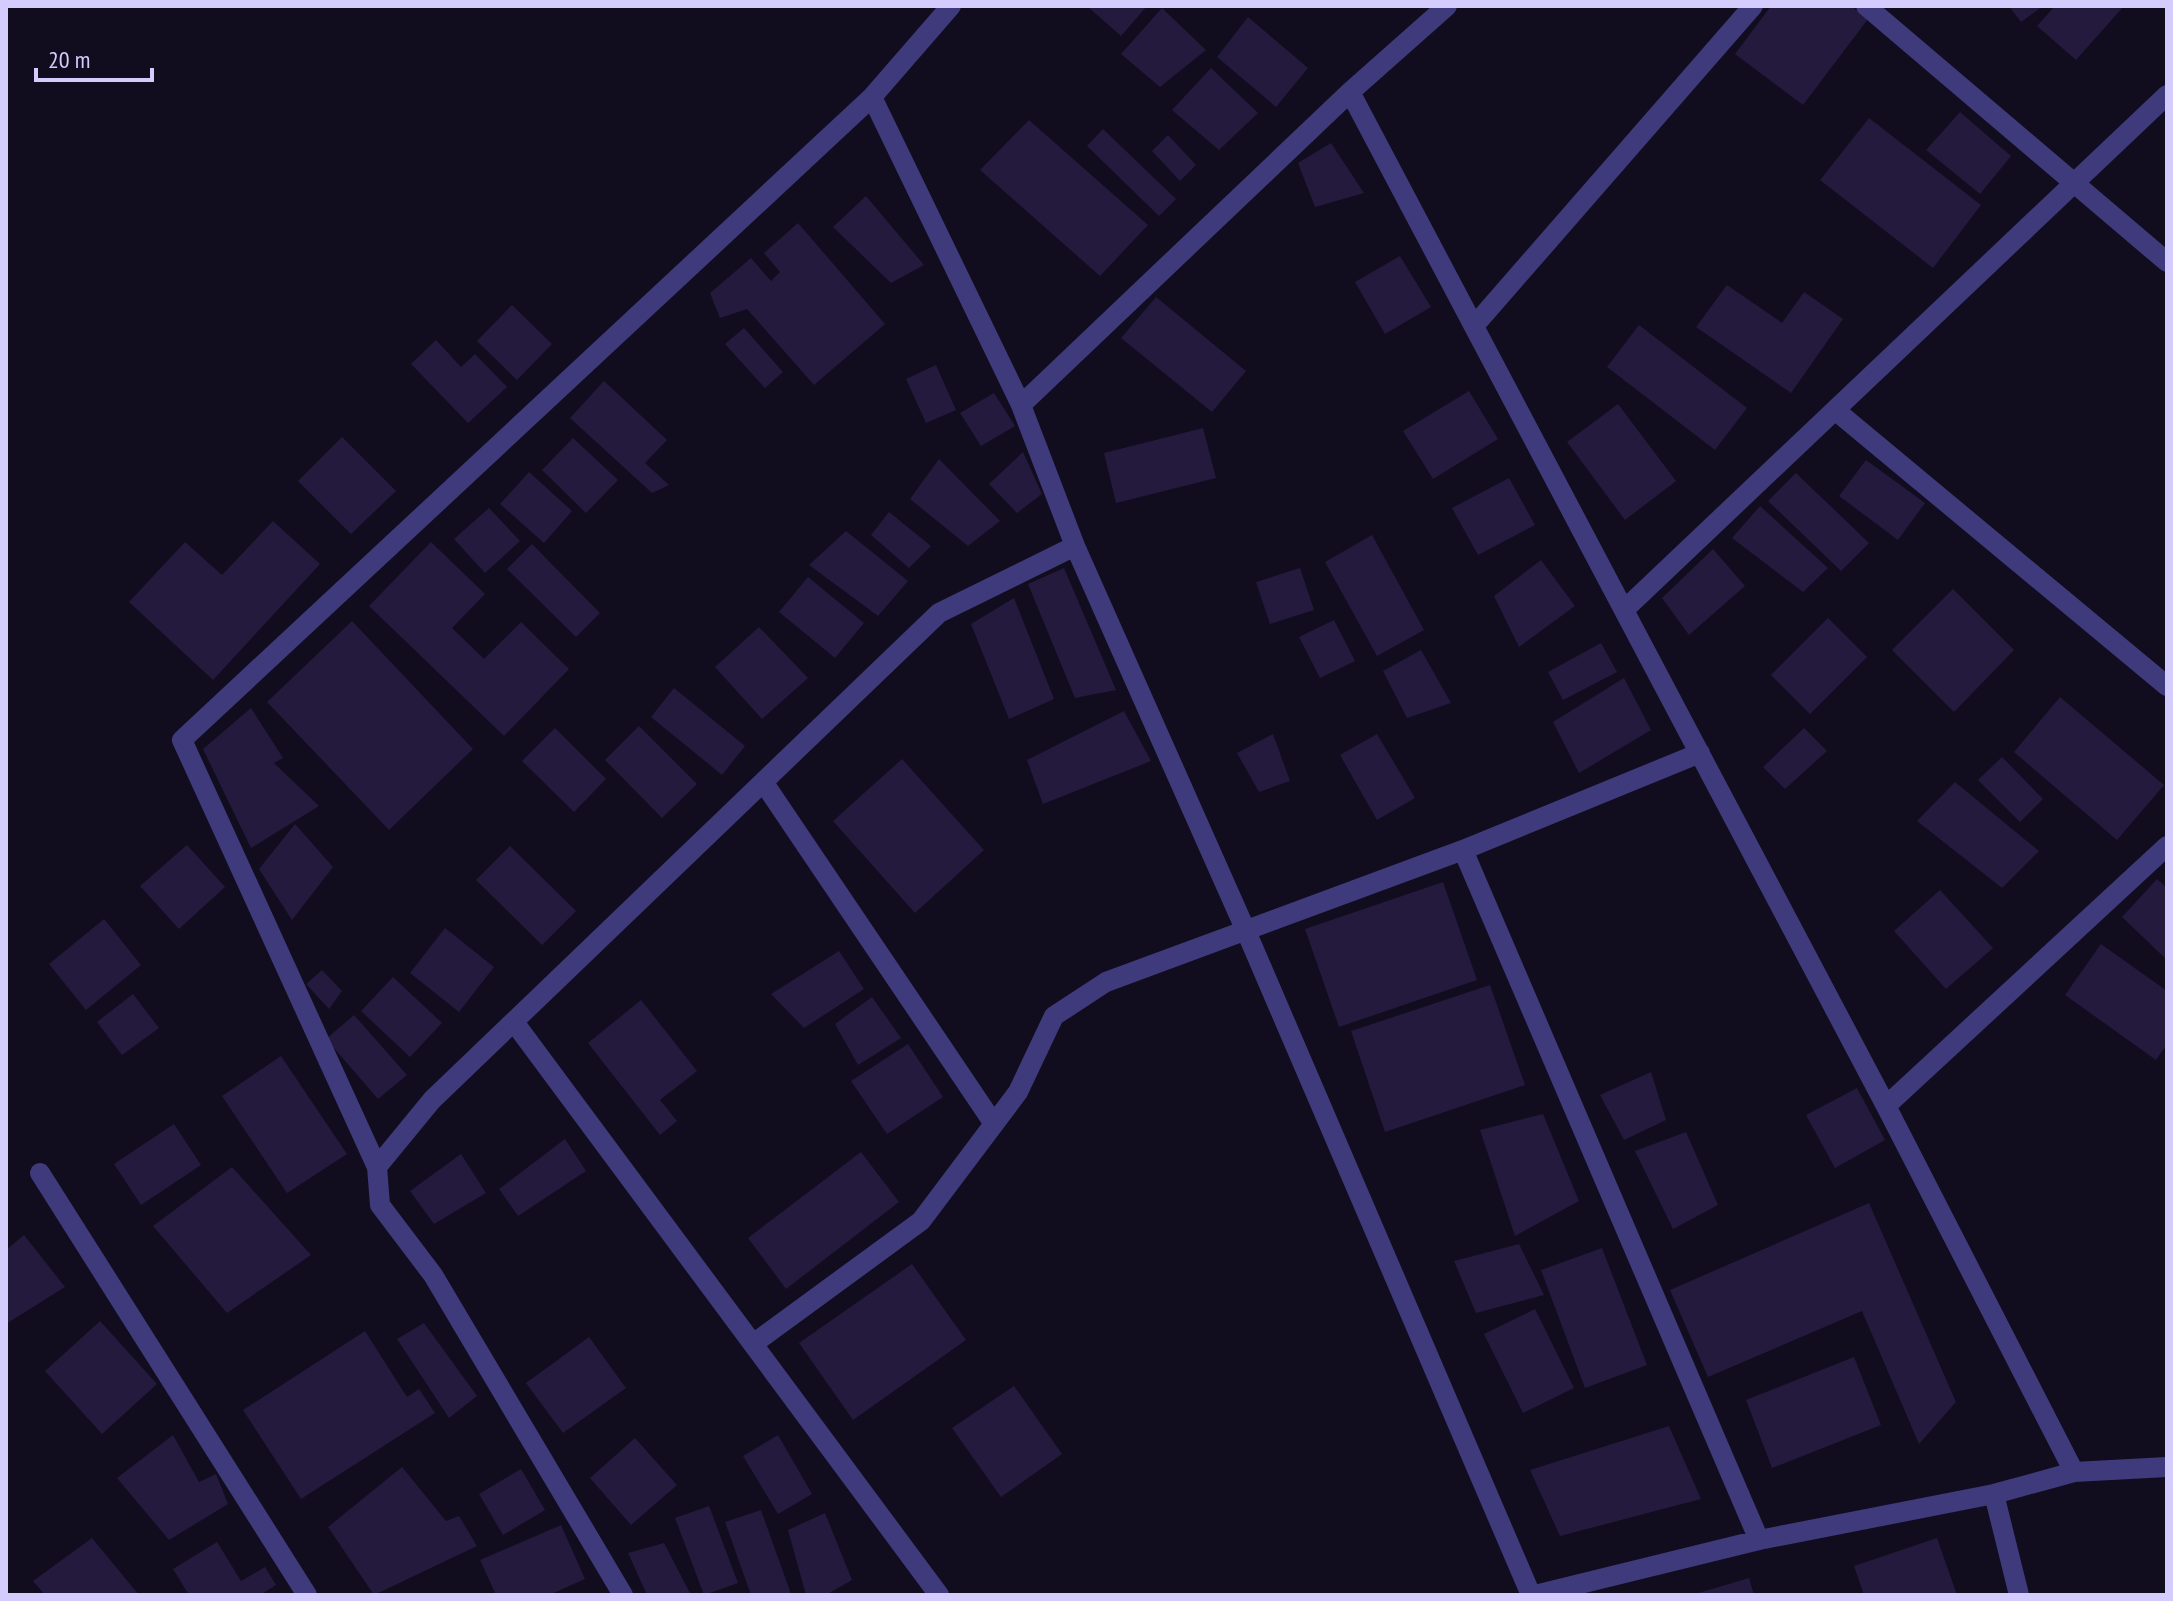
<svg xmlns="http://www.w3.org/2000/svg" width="2173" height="1601" font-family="'PT Sans Narrow',sans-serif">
<rect width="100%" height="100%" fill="#110d1e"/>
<path fill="#231a3e" d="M1087 6H1147L1121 36Z
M1771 6H1851L1868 19 1803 105 1735 54Z
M2009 6H2043L2021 22Z
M2055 6H2124L2076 60 2037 26Z
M1162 8 1206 50 1160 87 1121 54Z
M1248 17 1308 68 1276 107 1217 57Z
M1211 68 1258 113 1219 150 1172 110Z
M1960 112 2011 156 1980 194 1926 150Z
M1869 118 1981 205 1933 268 1820 180Z
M1029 120 1148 225 1100 276 980 170Z
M1103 129 1176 199 1159 216 1087 146Z
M1168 135 1196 165 1180 181 1152 151Z
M1331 143 1364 193 1315 207 1298 163Z
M866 196 924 265 891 283 833 227Z
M798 223 885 324 814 385 747 309 720 318 710 293 751 258 771 281 780 272 764 253Z
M1400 256 1431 307 1385 334 1355 282Z
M1727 285 1782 323 1804 292 1843 319 1791 393 1696 327Z
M1156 297 1246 371 1212 412 1121 338Z
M512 305 552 344 517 380 477 341Z
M1639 325 1747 408 1715 450 1607 367Z
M744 328 783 372 765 388 725 344Z
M436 340 461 367 475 354 507 387 468 423 411 364Z
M936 365 956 410 926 423 906 379Z
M604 381 667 440 645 463 669 485 652 493 570 418Z
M1469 391 1498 439 1433 479 1403 431Z
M994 393 1015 426 981 446 960 413Z
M1618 404 1676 481 1625 520 1567 442Z
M1203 428 1216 478 1116 503 1104 453Z
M342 437 396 491 351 534 298 481Z
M573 438 618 480 586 513 542 470Z
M1023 452 1042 494 1017 513 989 484Z
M939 459 1000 521 968 546 910 499Z
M1866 460 1925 503 1898 540 1839 496Z
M529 472 572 511 544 543 500 504Z
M1796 473 1869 543 1841 571 1768 501Z
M1509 478 1535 525 1478 555 1452 508Z
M1760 506 1828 568 1803 592 1732 538Z
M489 508 520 541 485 573 454 539Z
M889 512 931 546 909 568 871 535Z
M273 521 320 564 213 680 129 602 185 542 222 575Z
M846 531 908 581 878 616 809 565Z
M1372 535 1424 630 1377 656 1325 562Z
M431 542 485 594 452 628 484 659 521 622 569 669 504 736 369 606Z
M532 544 600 613 576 637 507 569Z
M1713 549 1745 586 1689 635 1662 598Z
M1541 560 1575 606 1519 647 1494 596Z
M1064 568 1116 690 1075 698 1028 584Z
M1300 568 1314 610 1270 624 1256 582Z
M808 577 864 623 835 658 779 612Z
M1953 589 2014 650 1954 712 1892 650Z
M1014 598 1054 699 1009 719 971 624Z
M1828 618 1867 657 1810 714 1771 675Z
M1334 620 1355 661 1320 678 1299 637Z
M352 621 473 749 389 830 267 702Z
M759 627 808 678 762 719 715 667Z
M1601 643 1617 672 1563 700 1548 672Z
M1421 650 1451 703 1407 718 1383 671Z
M1624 678 1651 730 1579 773 1553 722Z
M674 688 745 746 722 775 651 717Z
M2060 697 2164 785 2117 840 2014 752Z
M251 708 283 758 274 763 319 806 251 848 203 749Z
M1124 711 1151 761 1043 804 1027 760Z
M639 726 697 784 662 818 605 760Z
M555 728 606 779 574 812 522 761Z
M1804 728 1827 751 1785 789 1763 767Z
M1273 734 1290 781 1259 792 1237 753Z
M1377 734 1415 798 1377 820 1340 755Z
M2002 757 2043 799 2020 822 1978 780Z
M902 759 984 850 915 913 833 821Z
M1955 782 2039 851 2002 888 1917 821Z
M295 824 333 867 292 920 259 869Z
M187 845 225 887 179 929 140 886Z
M510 846 576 911 542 945 476 880Z
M2157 879 2167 888V960L2122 917Z
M1443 882 1477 980 1339 1027 1305 929Z
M1940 890 1993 948 1946 989 1894 931Z
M104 919 141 965 86 1010 49 964Z
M445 928 494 967 459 1012 410 973Z
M2101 944 2167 991V1044L2156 1060 2065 995Z
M839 951 864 989 804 1028 771 994Z
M322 970 342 991 329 1009 306 984Z
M393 977 442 1023 410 1057 361 1011Z
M1490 985 1525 1085 1385 1132 1351 1031Z
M133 994 159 1028 122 1055 97 1022Z
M872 997 901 1038 858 1065 835 1024Z
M641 1000 697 1071 660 1100 677 1121 660 1135 588 1043Z
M354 1015 407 1075 378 1099 326 1039Z
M908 1044 943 1097 887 1134 851 1081Z
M281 1056 347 1154 287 1193 222 1096Z
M1651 1072 1666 1120 1624 1140 1600 1095Z
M1857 1088 1885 1140 1835 1168 1806 1115Z
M1543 1114 1579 1201 1515 1236 1480 1130Z
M174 1124 201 1165 141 1205 114 1164Z
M1686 1132 1718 1205 1673 1229 1635 1151Z
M565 1139 586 1171 518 1216 499 1189Z
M861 1152 899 1202 786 1289 748 1238Z
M461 1154 486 1193 434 1224 410 1191Z
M232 1167 311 1255 227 1313 153 1226Z
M1869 1203 1956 1402 1919 1444 1862 1311 1708 1377 1670 1290Z
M24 1235 65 1287 6 1324V1250Z
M1519 1244 1544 1295 1476 1313 1454 1261Z
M1602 1248 1647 1365 1585 1388 1541 1270Z
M912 1264 966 1340 853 1420 799 1343Z
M1535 1309 1574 1388 1523 1413 1484 1334Z
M100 1321 157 1384 102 1434 45 1371Z
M424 1323 477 1396 449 1418 397 1339Z
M365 1331 407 1397 419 1389 435 1413 301 1499 243 1410Z
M589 1337 626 1388 563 1433 526 1383Z
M1854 1357 1881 1425 1772 1468 1746 1400Z
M1014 1386 1062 1454 1001 1497 952 1428Z
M1669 1426 1701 1499 1560 1536 1530 1470Z
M173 1435 199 1482 216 1474 228 1504 169 1540 117 1478Z
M778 1435 812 1494 778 1514 743 1456Z
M635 1438 677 1485 631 1525 590 1478Z
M402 1467 446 1521 459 1516 477 1546 374 1595 328 1527Z
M521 1469 545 1510 503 1535 479 1494Z
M709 1506 738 1583 704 1595 675 1518Z
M761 1510 791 1594 788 1595H751L725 1522Z
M825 1513 852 1580 826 1595H806L788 1530Z
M561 1525 585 1579 549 1595H496L480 1560Z
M92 1538 139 1595H45L33 1581Z
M1937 1538 1957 1595H1864L1854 1566Z
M217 1542 241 1581 265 1567 276 1585 260 1595H189L173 1569Z
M664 1543 691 1595H647L628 1553Z
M1749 1578 1754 1595H1695V1594Z"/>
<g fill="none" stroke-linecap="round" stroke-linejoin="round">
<path stroke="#3f3a7b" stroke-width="20" d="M1866 6 2167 262
M1350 92 1886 1106 2074 1472
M872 97 1021 405 1075 546 1246 931 1531 1595
M1474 326 1753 6
M1021 405 1350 92 1447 6
M1835 410 2167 686
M1624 610 2167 95
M764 783 994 1124
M1463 850 1759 1540
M514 1022 939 1595
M1886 1106 2167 846
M377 1167 182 740 872 97 951 6
M40 1173 307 1595
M753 1344 921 1221 1018 1092 1054 1016 1106 982 1463 850 1700 753
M1994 1494 2019 1595
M623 1595 433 1275 380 1205 377 1167 432 1100 939 613 1075 546
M1535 1595 1759 1540 1994 1494 2074 1472 2167 1467"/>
</g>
<rect width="2173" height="1601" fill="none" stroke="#d4ccfd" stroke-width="16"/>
<path d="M36 68v12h116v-12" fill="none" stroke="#d4ccfd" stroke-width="4"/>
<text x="48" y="68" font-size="24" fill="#d4ccfd" stroke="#110d1e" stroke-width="6" paint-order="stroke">20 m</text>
</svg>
